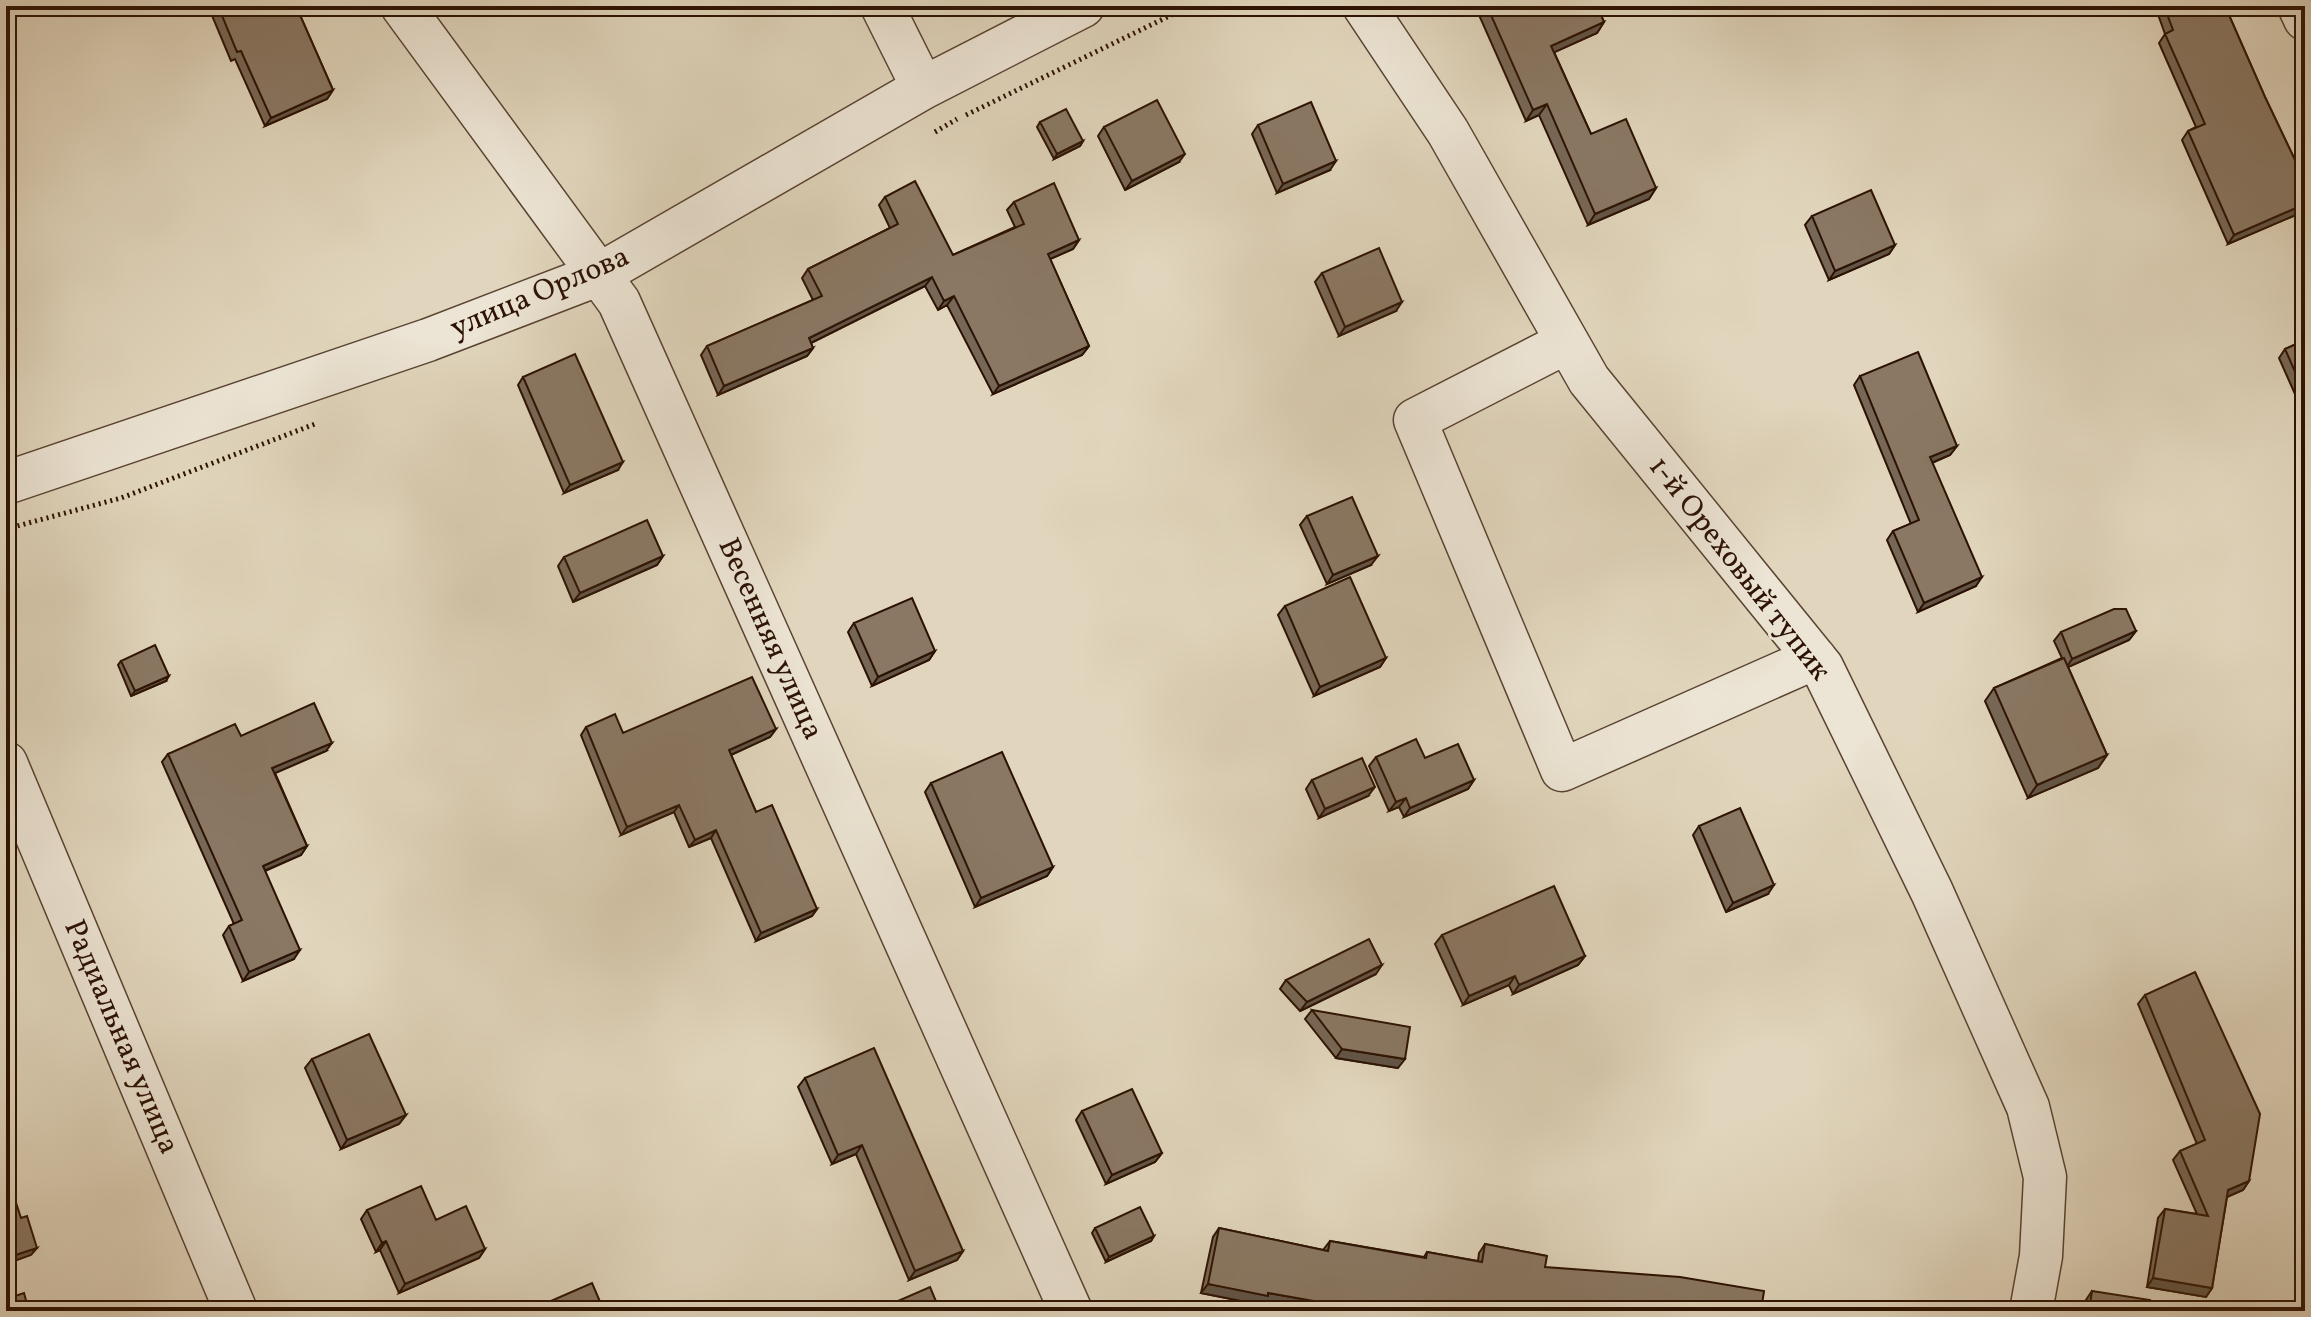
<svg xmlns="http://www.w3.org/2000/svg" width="2311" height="1317" font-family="Vollkorn,serif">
<rect width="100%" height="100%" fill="#e1d6bd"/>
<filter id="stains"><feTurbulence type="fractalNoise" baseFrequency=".0025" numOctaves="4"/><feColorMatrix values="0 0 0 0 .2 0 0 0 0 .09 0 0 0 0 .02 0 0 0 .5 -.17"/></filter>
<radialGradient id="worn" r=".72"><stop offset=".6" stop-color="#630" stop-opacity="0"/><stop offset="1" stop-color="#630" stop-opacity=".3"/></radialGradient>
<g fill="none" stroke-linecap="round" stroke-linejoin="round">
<defs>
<path id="minor" d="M402 6 619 302 1071 1311
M882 6 923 88
M1364 6 1448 132 1589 380 1822 667 1932 892 2028 1107 2045 1177 2041 1256 2031 1311
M2299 6 2305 19
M1567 342 1415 420 1562 770 1815 658
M6 483 428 340 600 274 923 88 1083 6
M6 763 236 1311"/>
</defs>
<use href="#minor" stroke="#594332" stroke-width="45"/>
<path stroke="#2c1203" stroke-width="5" stroke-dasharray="2 4" stroke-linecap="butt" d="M966 115 1190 6
M935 132 957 119
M6 529 121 498 315 424"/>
<use href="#minor" stroke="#ece4d4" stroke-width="42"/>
</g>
<path fill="#776756" stroke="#2c1203" stroke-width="2" d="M208 6H296L333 90 327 99 265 126 235 59 231 61Z
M1475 6H1597L1604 22 1597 33 1554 52 1591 134 1656 188 1649 199 1588 225 1539 115 1526 121Z
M2155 6H2225L2265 97 2305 181V211L2228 244 2182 140 2188 131 2196 127 2159 43 2165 34Z
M1040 122 1083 141 1080 146 1054 159 1037 127Z
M1258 125 1330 170 1277 193 1252 134Z
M1104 127 1179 162 1125 190 1098 136Z
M885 197 953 255 1015 227 1007 210 1014 202 1079 240 1073 249 1050 259 1089 346 1082 355 993 394 947 305 938 310 925 286 811 343 813 348 807 356 718 395 701 355 707 346 813 300 802 278 808 269 890 228 879 205Z
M1812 216 1895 245 1889 254 1829 280 1805 225Z
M1322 273 1396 311 1339 336 1315 282Z
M2305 340V398L2298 401 2279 358 2285 349Z
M1860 376 1957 446 1950 455 1932 463 1976 586 1918 612 1887 540 1893 531 1911 524 1854 385Z
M523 377 618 470 564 493 518 385Z
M1307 516 1371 565 1327 584 1300 525Z
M663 556 657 565 573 602 558 566 564 557Z
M1285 606 1386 658 1380 667 1314 696 1278 615Z
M854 623 935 651 929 660 872 686 848 632Z
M2136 631 2129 640 2068 667 2107 755 2098 768 2028 798 1985 701 1994 688 2062 658 2054 641 2061 632Z
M121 661 166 681 131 696 118 665Z
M586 727 623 733 776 729 770 737 731 755 756 812 817 909 812 916 756 941 711 838 689 847 674 812 621 835 581 735Z
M241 736 326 751 275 773 307 846 301 855 265 871 294 959 243 981 223 935 229 926 234 924 162 762 168 754Z
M1376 757 1474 780 1468 789 1404 817 1399 807 1389 811 1369 766Z
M1312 780 1368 796 1319 818 1306 789Z
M931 783 1053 867 1047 876 975 907 925 792Z
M1699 826 1768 894 1726 912 1693 835Z
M1442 935 1585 956 1578 965 1513 994 1509 985 1463 1005 1435 944Z
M1376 974 1300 1011 1280 989 1286 980Z
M2145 995 2249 1181 2243 1190 2227 1197 2212 1288 2206 1297 2147 1287 2158 1218 2165 1209 2197 1214 2173 1160 2180 1151 2197 1144 2138 1004Z
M1312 1010 1398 1068 1336 1058 1305 1019Z
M312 1059 406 1115 399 1124 341 1149 305 1068Z
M805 1078 963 1251 957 1260 909 1280 856 1154 832 1164 798 1087Z
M1082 1111 1162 1153 1155 1162 1106 1184 1076 1120Z
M367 1210 436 1220 485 1249 479 1258 399 1293 380 1250 376 1252 361 1219Z
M1095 1228 1154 1236 1151 1241 1106 1262 1092 1233Z
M1219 1228 1323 1250 1330 1241 1424 1257 1427 1252 1478 1261 1479 1253 1485 1244 1547 1256 1264 1302 1261 1305 1201 1293 1213 1237Z
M2092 1291 2148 1311H2084L2086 1300Z"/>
<path fill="#615446" stroke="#2c1203" stroke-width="2" d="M1604 22 1597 33 1544 57 1551 46Z
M333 90 327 99 265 126 271 118Z
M1547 104 1539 115 1526 121 1533 110Z
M1083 141 1080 146 1054 159 1057 154Z
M1185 154 1179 162 1125 190 1132 181Z
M1336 161 1330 170 1277 193 1283 184Z
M1656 188 1649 199 1588 225 1595 214Z
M2305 204V211L2228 244 2234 235Z
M1079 240 1073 249 1041 263 1048 254Z
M1895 245 1889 254 1829 280 1835 271Z
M932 277 925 286 803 347 809 338Z
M954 296 947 305 938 310 944 301Z
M1402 302 1396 311 1339 336 1345 327Z
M15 331 9 340 6 341V335Z
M1089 346 1082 355 993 394 999 386Z
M813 348 807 356 718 395 724 386Z
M2305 392V398L2298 401Z
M1957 446 1950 455 1924 466 1930 457Z
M623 462 618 470 564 493 570 485Z
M663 556 657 565 573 602 580 593Z
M1378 556 1371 565 1327 584 1333 575Z
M1982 577 1976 586 1918 612 1924 603Z
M2136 631 2129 640 2066 668 2072 659Z
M935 651 929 660 872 686 878 677Z
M1386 658 1380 667 1314 696 1320 687Z
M169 676 166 681 131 696 135 691Z
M776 729 770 737 724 758 729 750Z
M332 743 326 751 266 777 272 768Z
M2107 755 2098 768 2028 798 2037 785Z
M1474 780 1468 789 1404 817 1410 808Z
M1375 787 1368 796 1319 818 1325 809Z
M1406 798 1399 807 1389 811 1396 802Z
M679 805 674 812 621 835 627 827Z
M716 830 711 838 689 847 695 840Z
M307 846 301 855 257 874 263 866Z
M1053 867 1047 876 975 907 981 898Z
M1774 885 1768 894 1726 912 1733 903Z
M817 909 812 916 756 941 761 933Z
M300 950 294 959 243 981 249 972Z
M1585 956 1578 965 1513 994 1519 985Z
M1382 965 1376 974 1300 1011 1307 1002Z
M1515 976 1509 985 1463 1005 1469 996Z
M1342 1049 1405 1059 1398 1068 1336 1058Z
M406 1115 399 1124 341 1149 347 1140Z
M862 1145 856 1154 832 1164 838 1155Z
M1162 1153 1155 1162 1106 1184 1112 1175Z
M2249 1181 2243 1190 2222 1199 2228 1190Z
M1154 1236 1151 1241 1106 1262 1109 1257Z
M386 1241 380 1250 376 1252 382 1243Z
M37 1248 31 1255 6 1264V1258Z
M485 1249 479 1258 399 1293 405 1284Z
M963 1251 957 1260 909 1280 915 1271Z
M2153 1278 2212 1288 2206 1297 2147 1287Z
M1208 1284 1268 1293 1370 1311H1313L1264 1302 1261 1305 1201 1293Z
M1448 1302 1501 1311H1442Z"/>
<path fill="#8a7864" stroke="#2c1203" stroke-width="2" d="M218 6H296L333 90 271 118 241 51 237 52Z
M1487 6H1597L1604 22 1551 46 1591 134 1626 119 1656 188 1595 214 1547 104 1533 110Z
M2164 6H2225L2265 97 2305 181V204L2234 235 2188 131 2205 124 2165 34 2173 30Z
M1157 100 1185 154 1132 181 1104 127Z
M1311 102 1336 161 1283 184 1258 125Z
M1066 109 1083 141 1057 154 1040 122Z
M915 181 953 255 1024 224 1014 202 1054 183 1079 240 1048 254 1089 346 999 386 954 296 944 301 932 277 809 338 813 348 724 386 707 346 822 296 808 269 898 224 885 197Z
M1871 190 1895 245 1835 271 1812 216Z
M1379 248 1402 302 1345 327 1322 273Z
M6 311 15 331 6 335Z
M2305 340V392H2304L2285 349Z
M1918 352 1957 446 1930 457 1982 577 1924 603 1893 531 1919 520 1860 376Z
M575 354 623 462 570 485 523 377Z
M1352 497 1378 556 1333 575 1307 516Z
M647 520 663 556 580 593 564 557Z
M1350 577 1386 658 1320 687 1285 606Z
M912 598 935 651 878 677 854 623Z
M2114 609H2126L2136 631 2072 659 2061 632Z
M155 645 169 676 135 691 121 661Z
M2064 658 2107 755 2037 785 1994 688Z
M752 677 776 729 729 750 756 812 772 805 817 909 761 933 716 830 695 840 679 805 627 827 586 727 615 714 623 733Z
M314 703 332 743 272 768 307 846 263 866 300 950 249 972 229 926 242 920 168 754 235 724 241 736Z
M1416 739 1425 758 1458 744 1474 780 1410 808 1406 798 1396 802 1376 757Z
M1002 752 1053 867 981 898 931 783Z
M1362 758 1375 787 1325 809 1312 780Z
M1740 808 1774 885 1733 903 1699 826Z
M1554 886 1585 956 1519 985 1515 976 1469 996 1442 935Z
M1369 939 1382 965 1307 1002 1286 980Z
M2195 972 2260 1114 2249 1181 2228 1190 2212 1288 2153 1278 2165 1209 2208 1216 2180 1151 2205 1140 2145 995Z
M1312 1010 1410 1027 1405 1059 1342 1049Z
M369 1034 406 1115 347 1140 312 1059Z
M874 1048 963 1251 915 1271 862 1145 838 1155 805 1078Z
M1132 1089 1162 1153 1112 1175 1082 1111Z
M6 1172 21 1218 27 1216 37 1248 6 1258Z
M421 1186 436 1220 466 1206 485 1249 405 1284 386 1241 382 1243 367 1210Z
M1140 1207 1154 1236 1109 1257 1095 1228Z
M1219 1228 1328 1251 1330 1241 1426 1258 1427 1252 1482 1262 1485 1244 1547 1256 1545 1267 1680 1277 1764 1291 1761 1311H1501L1448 1302 1447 1311H1370L1268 1293V1296L1208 1284Z
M592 1283 604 1311H528Z
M930 1287 940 1311H875Z
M2092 1291 2150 1300 2148 1311H2089Z
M24 1293 29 1311H6V1299Z"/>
<g text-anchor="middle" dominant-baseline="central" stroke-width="6" stroke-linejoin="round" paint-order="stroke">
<g font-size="30" fill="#2c1203" stroke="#ece4d4">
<text transform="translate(540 293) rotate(-23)">улица Орлова</text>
<text transform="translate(1739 569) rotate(52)">1-й Ореховый тупик</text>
<text transform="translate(770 639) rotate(66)">Весенняя улица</text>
<text transform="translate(121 1037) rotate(67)">Радиальная улица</text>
</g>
</g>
<rect width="2311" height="1317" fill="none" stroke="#e1d6bd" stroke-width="32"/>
<rect x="8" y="8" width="2295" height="1301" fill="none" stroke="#2c1203" stroke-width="4"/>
<rect x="16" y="16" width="2279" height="1285" fill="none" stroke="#2c1203" stroke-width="2"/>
<rect width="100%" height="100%" filter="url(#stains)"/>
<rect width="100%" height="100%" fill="url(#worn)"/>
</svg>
